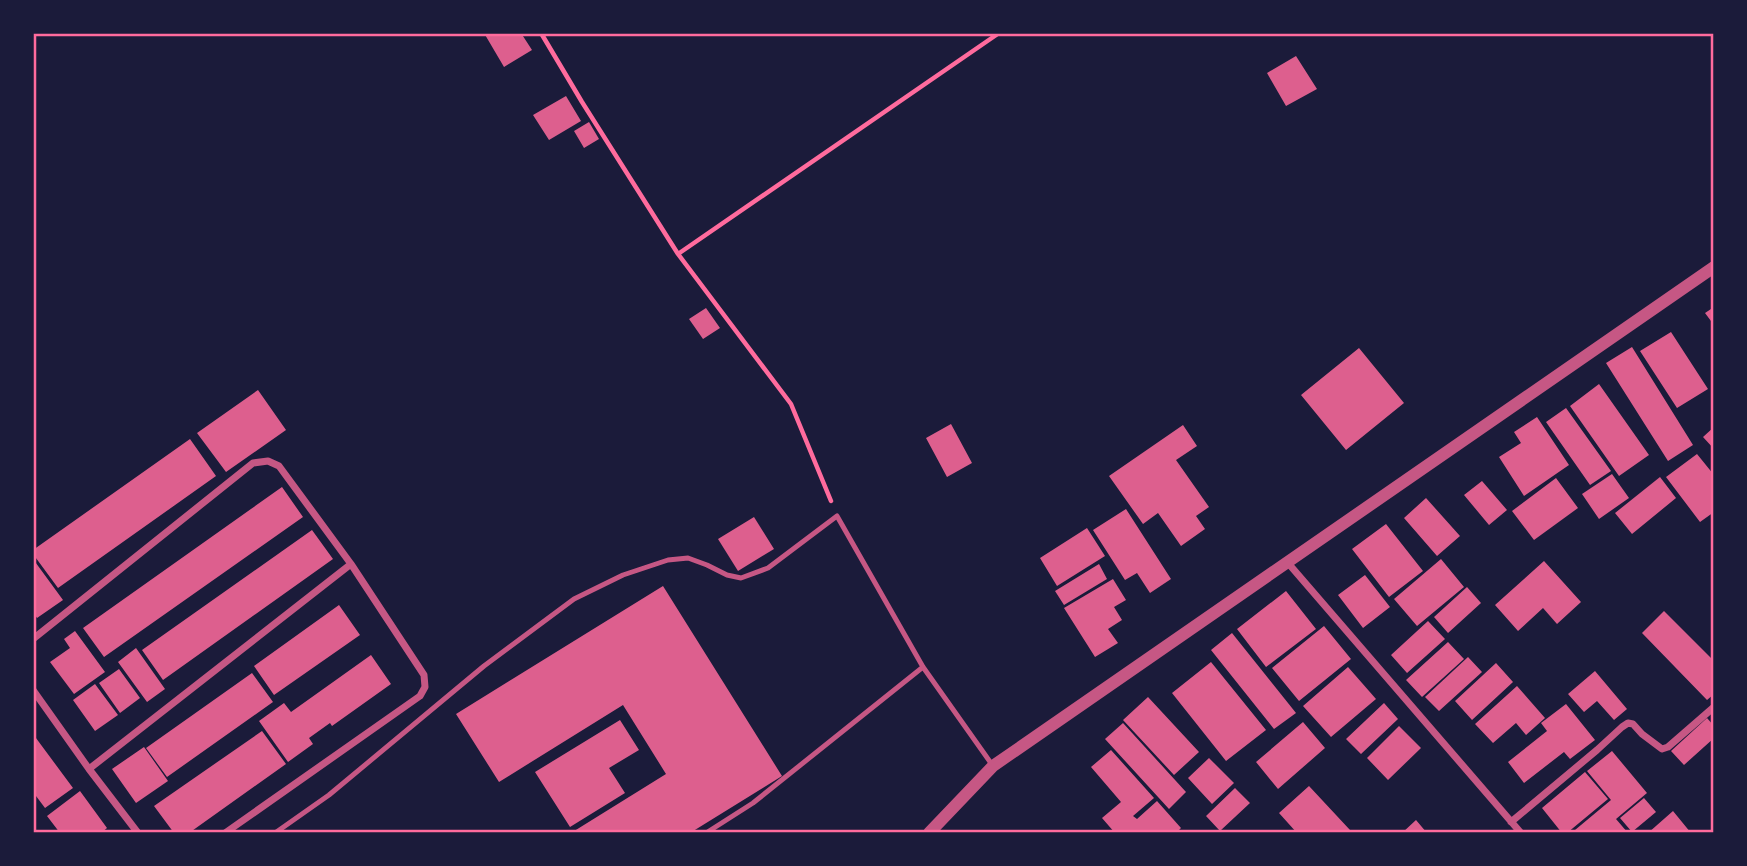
<svg xmlns="http://www.w3.org/2000/svg" width="1747" height="866" font-family="'Roboto Condensed',sans-serif">
<rect width="100%" height="100%" fill="#1b1b3a"/>
<path fill="#dd5f8e" d="M484 33H521L532 50 504 67Z
M1296 56 1317 89 1286 106 1267 73Z
M566 96 581 121 549 140 533 115Z
M589 122 599 139 584 148 574 131Z
M1714 307V325L1705 313Z
M706 308 720 328 703 339 689 319Z
M1671 332 1708 389 1677 408 1640 351Z
M1632 347 1693 445 1668 461 1606 363Z
M1359 348 1404 403 1346 450 1301 395Z
M1599 384 1649 455 1619 476 1570 406Z
M258 390 286 430 226 472 197 433Z
M1566 408 1611 471 1590 485 1546 422Z
M1537 417 1569 465 1524 496 1499 457 1521 443 1514 432Z
M951 424 972 463 947 477 926 438Z
M1183 425 1197 446 1176 460 1209 507 1196 516 1205 529 1181 546 1158 513 1143 524 1109 476Z
M1714 427V449L1703 437Z
M190 439 216 476 58 588 33 554V550Z
M1697 454 1714 475V512L1700 522 1666 477Z
M1612 474 1629 498 1599 519 1582 494Z
M1660 477 1676 498 1632 534 1615 513Z
M1556 478 1578 508 1534 540 1512 511Z
M1482 481 1507 510 1489 525 1464 495Z
M282 487 303 517 104 657 83 628Z
M1426 498 1460 536 1437 556 1404 518Z
M1126 509 1171 579 1150 593 1137 573 1125 580 1093 530Z
M754 517 774 549 738 571 718 539Z
M1386 524 1423 571 1389 597 1352 549Z
M1087 528 1105 556 1057 586 1040 558Z
M312 530 333 559 163 680 142 650Z
M33 559 63 600 37 618 33 612Z
M1441 559 1464 587 1417 626 1394 599Z
M1544 561 1581 602 1557 624 1543 608 1518 631 1495 605Z
M1099 564 1107 579 1064 605 1055 591Z
M1365 575 1390 607 1363 628 1338 595Z
M1113 579 1126 600 1114 607 1122 620 1108 629 1118 643 1095 657 1064 608Z
M663 586 782 776 690 833H571L666 774 623 705 499 782 456 714Z
M1467 587 1481 603 1448 633 1434 617Z
M1286 591 1316 629 1266 667 1237 629Z
M339 605 360 635 274 695 254 666Z
M1664 611 1714 661V694L1707 700 1642 633Z
M1428 621 1445 639 1407 673 1391 655Z
M1324 626 1351 659 1299 701 1272 668Z
M75 631 105 672 74 694 50 662 70 648 64 639Z
M1232 633 1296 713 1274 729 1211 650Z
M1448 642 1464 659 1422 697 1406 680Z
M136 648 165 689 147 702 118 662Z
M371 655 391 684 332 726 330 723 309 738 313 744 288 762 259 721 284 703 291 712Z
M1468 657 1482 672 1439 711 1425 697Z
M1211 662 1266 730 1226 761 1172 693Z
M1496 663 1513 682 1472 720 1455 701Z
M1348 667 1376 699 1331 737 1303 706Z
M119 669 140 698 120 713 99 683Z
M1595 671 1627 709 1614 720 1597 701 1584 712 1568 694Z
M252 673 273 702 167 777 146 748Z
M95 684 118 715 95 731 73 700Z
M1517 686 1545 718 1526 735 1516 723 1493 743 1475 724Z
M1148 697 1199 752 1174 775 1123 720Z
M1384 703 1398 719 1361 754 1346 739Z
M1566 704 1595 740 1570 759 1564 752 1524 783 1508 762 1547 731 1541 723Z
M1707 718 1714 726V738L1684 765 1671 751Z
M620 720 639 750 609 768 625 793 570 827 535 772Z
M1303 722 1325 748 1278 789 1256 762Z
M1123 723 1186 792 1169 809 1105 739Z
M1399 726 1421 748 1388 780 1367 758Z
M262 731 286 764 189 833H174L154 806Z
M33 734 73 788 45 808 33 792Z
M144 747 168 781 136 803 112 769Z
M1111 750 1154 798 1133 816 1137 819 1157 801 1181 828 1176 833H1115L1102 818 1121 802 1091 767Z
M1612 751 1647 793 1616 819 1628 833H1577L1575 830 1611 800 1587 771Z
M1209 758 1234 783 1212 804 1188 778Z
M1585 772 1608 799 1567 833H1562L1542 808Z
M1309 786 1350 830 1347 833H1297L1279 813Z
M1235 788 1250 803 1220 831 1206 816Z
M80 791 107 828 101 833H60L47 816Z
M1644 798 1656 812 1632 832 1620 818Z
M1673 811 1691 833H1648Z
M1416 820 1427 833H1402Z"/>
<g fill="none" stroke-linecap="round" stroke-linejoin="round">
<path stroke="#ff6b9d" stroke-width="4.5" d="M541 33 582 102 678 254 791 404 831 501
M678 254 999 33"/>
<path stroke="#c65784" stroke-width="5" d="M275 833 329 795 484 666 574 599 623 575 668 560 688 558 707 565 727 575 741 578 768 568 837 516 923 667 993 766
M706 833 753 803 923 667"/>
<path stroke="#c65784" stroke-width="7" d="M1288 563 1521 833
M33 639 253 463 268 461 279 466 351 564 424 675 425 687 420 696 225 833
M33 690 89 769 138 833
M89 769 351 564
M1511 822 1597 750 1622 727 1628 723 1633 724 1642 734 1662 749 1668 747 1714 707"/>
<path stroke="#c65784" stroke-width="12" d="M929 833 993 766 1714 267"/>
</g>
<rect width="1747" height="866" fill="none" stroke="#1b1b3a" stroke-width="70"/>
<rect x="35" y="35" width="1677" height="796" fill="none" stroke="#ff6b9d" stroke-width="2.5"/>
</svg>
